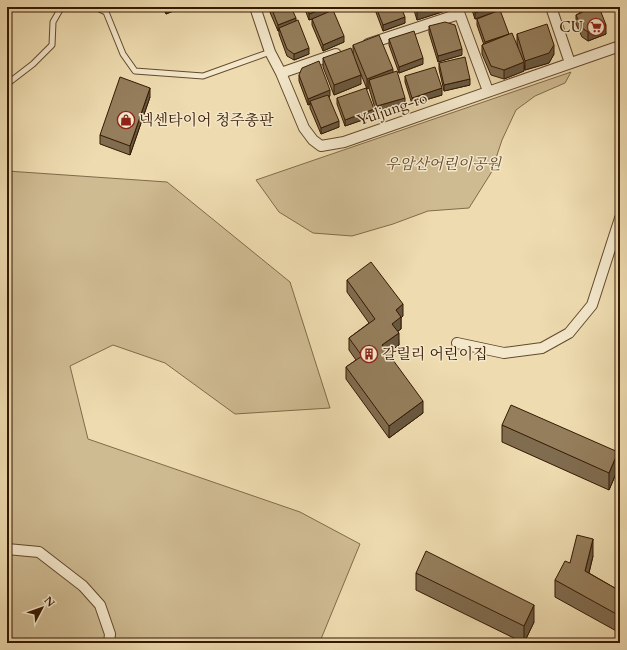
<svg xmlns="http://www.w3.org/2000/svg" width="627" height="650" font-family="Cardo,'Noto Serif KR',serif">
<rect width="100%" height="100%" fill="#eedcb0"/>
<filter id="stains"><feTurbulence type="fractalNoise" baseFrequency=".005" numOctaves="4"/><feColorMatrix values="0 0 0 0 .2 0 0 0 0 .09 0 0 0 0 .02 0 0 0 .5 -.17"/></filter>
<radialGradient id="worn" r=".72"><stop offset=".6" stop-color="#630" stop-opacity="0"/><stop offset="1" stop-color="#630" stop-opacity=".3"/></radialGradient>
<path fill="#cfbb92" stroke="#826a4a" d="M571 72 565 83 535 96 516 110 502 140 491 173 469 208 428 211 393 224 352 236 313 233 279 212 256 180Z
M7 171 167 182 290 282 330 408 235 414 165 363 113 345 70 366 88 439 300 512 360 544 321 639V643H7Z"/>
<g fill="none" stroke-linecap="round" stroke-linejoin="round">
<defs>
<path id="service" d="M95 7 106 12 123 54 135 71 203 76 270 52
M7 84 33 64 52 45 53 22 61 8 66 7"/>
<path id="minor" d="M255 7 270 52 281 73 304 128 313 140 321 146 344 142 620 46
M457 7 488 91
M551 7 570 63
M368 44 459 14
M281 73 336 54
M457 343 504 353 542 348 569 333 592 305 620 218
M7 549 39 552 83 586 100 605 110 634 109 643"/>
</defs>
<use href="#service" stroke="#63492d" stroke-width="7"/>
<use href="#minor" stroke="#63492d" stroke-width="12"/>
<use href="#service" stroke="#f4e8cc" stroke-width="5"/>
<use href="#minor" stroke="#f4e8cc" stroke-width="10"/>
</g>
<path fill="#806c4f" stroke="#351801" d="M163 7H183L166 14Z
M269 7H291L296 21 309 54 294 60 287 56 279 34V31H278L269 10Z
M304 7H330V12L344 42 323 51 312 25V19L314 18 309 20Z
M374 7H401L405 23 383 31Z
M413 7H445V11L417 20Z
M471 7H501V10L475 19Z
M578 7H599L606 34 588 41 582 37 576 24V15L580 13Z
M477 19 509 35 518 48 517 43V34L554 54 549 63 525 70 524 65V71L504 79 491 75 482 54V45H484L477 25Z
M429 26 462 55 438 62 429 33Z
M389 39 423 64 399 73 389 45Z
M353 45 393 73 405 107 377 115 369 88 367 89 355 60 361 84 334 95 323 67V58L353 54Z
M439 63 470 85 444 91 439 69Z
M299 75 330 96 329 97 339 127 321 134 310 108V104L308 105 299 81Z
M405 76 442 95 412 104 405 82Z
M150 97 130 155 100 144V135Z
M337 98 374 116 345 126 337 104Z
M347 280 403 316 401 318V329L398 331 399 345 387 353 423 413 389 438 346 379V367L356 360 349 350V338L369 323 347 292Z
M502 425 618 469 609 490 502 442Z
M593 556 589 573 620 591V633L555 597V580L570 563Z
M416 573 534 622 524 643 416 590Z"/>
<path fill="#685840" stroke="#351801" d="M166 7H183L166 14Z
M328 7H330V13L309 20V14Z
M341 7H354L341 11Z
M429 7H445V11L417 20V11Z
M491 7H501V10L475 19V13Z
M405 17V23L383 31V25Z
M296 18V24L279 28V31H278V25Z
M606 25V34L588 41V32Z
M509 34V40L485 48V42Z
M344 36V42L323 51V45Z
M554 45V54L549 63 525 70V61Z
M309 48V54L294 60V54Z
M462 49V55L438 62V56Z
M423 58V64L399 73V67Z
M524 62V71L504 79V70Z
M393 69V78L369 80V88L367 89V79Z
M361 75V84L334 95V85Z
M470 79V85L444 91V85Z
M150 88V97L130 155V146Z
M442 88V95L412 104V98Z
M330 90V96L311 104 310 101V104L308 105V99Z
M405 98V107L377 115V106Z
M374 109V116L345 126V120Z
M339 121V127L321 134V128Z
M403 304V316L401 318V329L392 335V324L396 310Z
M399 333V345L382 357V345Z
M423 401V413L389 438V426Z
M618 452V469L609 490V473Z
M593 539V556L585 588V571Z
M534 605V622L524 643V626Z"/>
<path fill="#957e5c" stroke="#351801" d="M271 7H291L296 18 278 25Z
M307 7H328L309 14Z
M376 7H401L405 17 383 25Z
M416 7H429L417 11Z
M473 7H491L475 13Z
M581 7H599L606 25 588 32 582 28 576 15 583 12Z
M333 10 344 36 323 45 312 19Z
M500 10 509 34 485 42 477 19Z
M298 20 309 48 294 54 287 49 279 28Z
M445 22 455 25 462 49 438 56 429 26Z
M547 24 554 45 549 53 525 61 517 34Z
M414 31 423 58 399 67 389 39Z
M512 33 524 62 504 70 491 66 482 45Z
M379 35 393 69 367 79 353 45Z
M351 48 361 75 334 85 323 58Z
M465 57 470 79 444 85 439 63Z
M319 61 330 90 308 99 299 75 302 68Z
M435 67 442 88 412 98 405 76Z
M397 71 405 98 377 106 369 80Z
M120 77 150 88 130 146 100 135Z
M366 88 374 109 345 120 337 98Z
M328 95 339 121 321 128 310 101Z
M371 262 403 304 396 310 401 317 392 324 399 333 382 345 423 401 389 426 346 367 362 356 349 338 375 319 347 280Z
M511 405 618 452 609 473 502 425Z
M577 535 593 539 585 571 620 591V616L555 580 565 561 570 563Z
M426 551 534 605 524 626 416 573Z"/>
<defs>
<symbol id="supermarket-ring" viewBox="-11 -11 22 22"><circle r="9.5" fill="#f4e8cc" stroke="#8f2418" stroke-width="1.5"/><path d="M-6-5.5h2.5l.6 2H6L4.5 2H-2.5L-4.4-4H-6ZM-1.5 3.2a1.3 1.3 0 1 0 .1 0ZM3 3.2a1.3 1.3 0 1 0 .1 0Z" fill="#8f2418"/></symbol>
<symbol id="shop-ring" viewBox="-11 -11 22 22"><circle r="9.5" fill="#f4e8cc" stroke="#8f2418" stroke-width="1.5"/><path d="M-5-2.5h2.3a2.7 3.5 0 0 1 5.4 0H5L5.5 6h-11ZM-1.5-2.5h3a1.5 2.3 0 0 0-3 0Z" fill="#8f2418"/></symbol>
<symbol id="building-ring" viewBox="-11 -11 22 22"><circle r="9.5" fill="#f4e8cc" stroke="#8f2418" stroke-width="1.5"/><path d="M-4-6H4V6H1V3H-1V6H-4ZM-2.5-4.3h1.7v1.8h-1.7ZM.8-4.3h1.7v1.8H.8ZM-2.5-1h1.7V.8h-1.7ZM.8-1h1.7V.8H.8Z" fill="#8f2418"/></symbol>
</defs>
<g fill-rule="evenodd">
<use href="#supermarket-ring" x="586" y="17" width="20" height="20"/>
<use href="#shop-ring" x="116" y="110" width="20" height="20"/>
<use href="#building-ring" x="359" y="344" width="20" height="20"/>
</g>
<g text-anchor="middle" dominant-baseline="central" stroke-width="3" stroke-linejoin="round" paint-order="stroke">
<g font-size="15" fill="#351801" stroke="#f4e8cc" text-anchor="start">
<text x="583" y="27" text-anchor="end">CU</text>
<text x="139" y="120">넥센타이어 청주총판</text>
<text x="382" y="354">갈릴리 어린이집</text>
</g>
<g font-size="15" fill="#351801" stroke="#f4e8cc">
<text transform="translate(392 109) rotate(-19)">Yuljung-ro</text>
</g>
<g font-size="15" font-style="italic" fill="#63492c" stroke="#f4e8cc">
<text x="443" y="164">우암산어린이공원</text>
</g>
</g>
<rect width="627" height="650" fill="none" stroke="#eedcb0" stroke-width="24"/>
<rect x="8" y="8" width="611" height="634" fill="none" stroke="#351801" stroke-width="2"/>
<rect x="12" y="12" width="603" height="626" fill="none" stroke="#351801"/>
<g transform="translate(42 608) rotate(49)" stroke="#f4e8cc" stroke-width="3" paint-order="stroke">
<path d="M0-3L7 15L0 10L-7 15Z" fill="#351801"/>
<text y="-6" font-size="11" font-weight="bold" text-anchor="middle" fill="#351801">N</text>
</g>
<rect width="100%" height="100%" filter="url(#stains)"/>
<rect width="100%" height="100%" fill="url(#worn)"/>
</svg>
